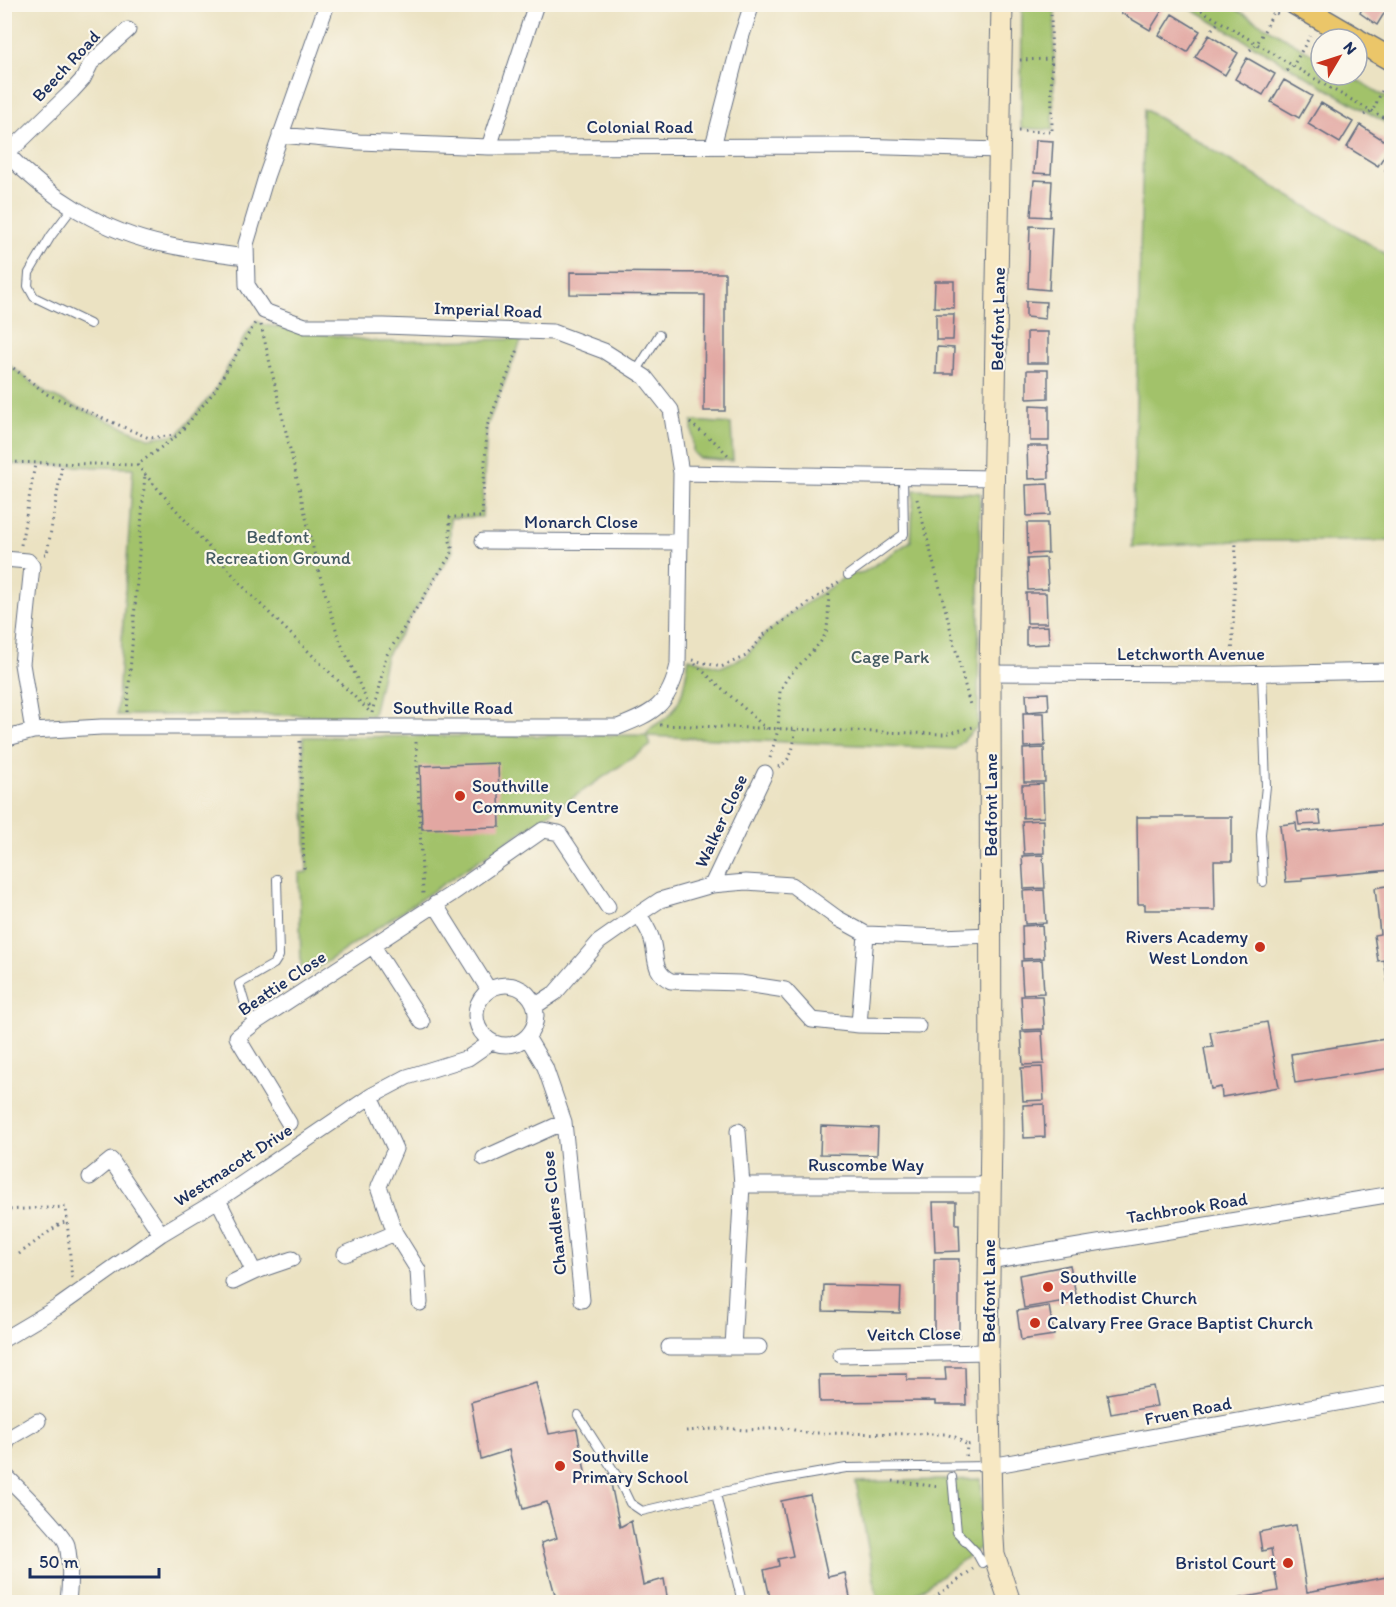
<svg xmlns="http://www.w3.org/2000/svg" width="1396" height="1607" font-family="Itim,sans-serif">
<rect width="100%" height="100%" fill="#fbf7ec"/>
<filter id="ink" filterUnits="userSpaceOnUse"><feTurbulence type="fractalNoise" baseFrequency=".0167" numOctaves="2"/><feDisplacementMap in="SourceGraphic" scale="12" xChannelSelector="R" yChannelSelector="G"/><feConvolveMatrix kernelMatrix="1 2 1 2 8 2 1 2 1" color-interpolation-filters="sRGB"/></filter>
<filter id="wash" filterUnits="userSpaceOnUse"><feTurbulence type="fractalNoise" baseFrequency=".008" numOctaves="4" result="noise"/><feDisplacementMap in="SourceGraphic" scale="24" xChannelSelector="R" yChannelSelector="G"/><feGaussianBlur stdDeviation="1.35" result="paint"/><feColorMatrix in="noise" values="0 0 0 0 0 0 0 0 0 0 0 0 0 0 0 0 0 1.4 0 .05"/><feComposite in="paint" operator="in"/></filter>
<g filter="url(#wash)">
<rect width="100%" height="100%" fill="#ebe2c2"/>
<path fill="#a2c26a" stroke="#5e7864" stroke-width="1.5" d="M1022 5H1055L1053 130 1021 128Z
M1184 5H1229L1321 59V75H1348L1391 100V126Z
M1144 109 1391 257V541H1236L1132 547Z
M257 320 264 325 379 342 522 339 487 426 482 517 450 518V541L453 551 386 656 373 715H117L133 468 5 464 4 361 47 394 149 438 178 434 213 393 245 336Z
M692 421 731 424 733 461 699 458 693 452Z
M914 490 980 493 978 726 955 749 647 736 650 746 307 975 301 969 299 873 307 872 303 737 646 735C653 723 658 725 667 717 684 703 685 678 689 658L721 667 746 656 765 634 789 615 848 575 864 572 911 541Z
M981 1479 984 1545 904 1602H878L856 1482Z"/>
<g id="blocks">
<path fill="#e2a7a2" d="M1127 4H1156L1163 9 1150 30 1121 13Z
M1364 4H1386L1388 7 1377 25 1360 13Z
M1172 14 1200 31 1187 52 1159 35Z
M1209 35 1238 53 1225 75 1195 57Z
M1247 58 1275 74 1263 95 1235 79Z
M1284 80 1312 96 1299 118 1271 102Z
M1321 103 1353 122 1340 143 1308 124Z
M1360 125 1391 145 1378 166 1347 147Z
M1036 140 1053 141 1051 174 1034 173Z
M1392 159V174L1385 170Z
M1034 180 1052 181 1050 217 1031 216Z
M1030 226 1052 227 1049 290 1028 288Z
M570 272 725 273V411H704L705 295 570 294Z
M935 281H954V308L934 307Z
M1026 301 1046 302 1045 319 1026 317Z
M936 314H954L953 340H936Z
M1027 332H1048V363H1027Z
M937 347 954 348 953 374H936Z
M1027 370H1048V398L1027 399Z
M1030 405 1049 406V441H1030Z
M1027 446H1048L1049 478 1028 479Z
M1048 484 1050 515 1027 516 1026 485Z
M1027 523H1047L1048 553 1028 554Z
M1046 558 1048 589 1028 590 1027 559Z
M1026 593H1046L1047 623H1027Z
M1048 626 1049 644 1026 645V627Z
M1048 693 1049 710 1027 712 1026 694Z
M1023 713H1044L1045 746 1024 747Z
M1044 748 1045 782H1024L1023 749Z
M498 763 500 827 422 829 420 766Z
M1043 784 1044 817 1023 818 1022 785Z
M1319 810 1321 824 1299 825 1297 812Z
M1137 817H1232V861H1214L1215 910H1145V904H1138Z
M1043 820 1044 853 1024 854 1022 821Z
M1296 823 1297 832 1392 824V870L1302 878V881L1286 882 1280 825Z
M1043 855 1045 888 1024 889 1022 856Z
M1392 885V998H1390L1384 960 1378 961 1374 935 1380 934 1375 888Z
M1044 890 1046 923 1025 924 1023 891Z
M1042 925 1044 958 1023 959 1022 926Z
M1042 960 1044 993 1023 994 1021 961Z
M1021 996H1042L1044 1029 1023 1030Z
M1267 1022 1279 1087 1222 1097 1221 1087 1211 1089 1204 1048 1213 1047 1210 1032Z
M1042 1031 1044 1064 1023 1065 1021 1032Z
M1392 1038V1068L1295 1083 1291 1054Z
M1042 1067 1044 1100 1023 1101 1021 1068Z
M1044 1104 1045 1137 1024 1138 1023 1105Z
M821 1126 878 1128 877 1155 820 1154Z
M933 1202H956V1224H959L960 1251 935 1252Z
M934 1259H959V1337H934Z
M1070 1265 1077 1299 1024 1308 1019 1275Z
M824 1285 901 1287 900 1313 823 1311Z
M1049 1306 1054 1335 1021 1340 1017 1311Z
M945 1367H965L966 1405H935V1401L820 1402 819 1375 907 1374V1380H946Z
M536 1383 549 1434 577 1429 587 1482 609 1474 620 1527 631 1521 643 1585 664 1579 668 1602H557L541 1543 557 1538 547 1502 523 1509 509 1450 481 1459 471 1402Z
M1153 1386 1157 1406 1111 1414 1107 1394Z
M810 1495 828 1577 845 1573 851 1602H771L764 1570 779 1566 778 1559 793 1556 781 1501Z
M1296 1525 1307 1592 1392 1576V1602H1220L1278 1591 1271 1549 1262 1551 1259 1532Z"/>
</g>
</g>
<g filter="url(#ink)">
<use href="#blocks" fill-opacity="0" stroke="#646e81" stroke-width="1.5"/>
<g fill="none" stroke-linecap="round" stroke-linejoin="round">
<defs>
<path id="lane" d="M73 207 51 236 29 273 28 286 34 297 90 324
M636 372 659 335
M848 575 904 534 903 475
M1262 674 1266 786 1261 834 1263 882
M256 1022 248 1014 239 984 274 964 279 956 277 879
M578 1415 617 1476 630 1503 642 1511 766 1482 846 1468 990 1466
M952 1477 957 1532 976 1552 982 1563 992 1555
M716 1494 742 1602"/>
<path id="street" d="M280 135 359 142 489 147 852 146 1001 150
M713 146 741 38 752 4
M489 147 536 4
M4 151C48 197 105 233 167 245 193 251 219 253 245 257
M4 157 72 91 83 79 91 63 128 30
M681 473 995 478
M483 541 680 542
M4 559 28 561 32 566 22 664 33 731
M990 673 1231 674 1392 671
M4 739 33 731 101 727H618C654 713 669 705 678 665L681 473 671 410 645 377 604 351 553 332 384 326H305L264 311 247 285 246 244 266 177 327 4
M712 885 765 773
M435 904 489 990
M639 914C643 922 650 931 652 940 657 957 652 972 671 981L740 983 785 990 812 1020 859 1025 918 1026
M373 946 422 1022
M476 1015a30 30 0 1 1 60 0a30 30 0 1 1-60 0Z
M535 1006 555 993 599 942 639 914 660 900 712 885 746 882 792 885 837 918 866 934 941 937 991 935
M859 1025 866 934
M527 1037 545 1067 564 1122 582 1300
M289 1123 237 1037 256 1022 450 895 543 830 559 833 608 907
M738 1131 742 1185H990
M484 1158 564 1122
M90 1177 111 1160 161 1234
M218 1200 254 1272 233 1282
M395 1233 418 1270 420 1303
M345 1254 395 1233 379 1186 395 1149 371 1096
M989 1261 1392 1194
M254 1272 292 1259
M4 1339 58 1307 161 1234 218 1200 371 1096 407 1077 468 1058 491 1042
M669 1347H733L742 1185
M733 1347H759
M841 1355 988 1352
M4 1449 9 1438 38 1421
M991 1466 1392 1393
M4 1474C16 1486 64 1533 67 1545 71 1564 70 1584 68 1602"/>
<path id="secondary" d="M1002 4 990 673 991 1133 988 1352 991 1506 994 1555 1010 1602"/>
<path id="primary" d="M1296 4 1356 39
M1357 40 1392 60"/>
</defs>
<use href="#lane" stroke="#646e81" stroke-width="10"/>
<use href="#street" stroke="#646e81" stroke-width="17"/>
<use href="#secondary" stroke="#646e81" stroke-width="23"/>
<use href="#primary" stroke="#646e81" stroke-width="25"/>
<path stroke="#646e81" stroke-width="3" stroke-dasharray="1.5 4.5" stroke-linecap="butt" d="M1191 4 1330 88 1392 122
M1261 4 1281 16
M1177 9 1180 4
M1212 29 1219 22
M1250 50 1257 44 1274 12
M1020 60 1051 59
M1287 71 1293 66 1310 36
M1364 115 1373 110 1388 78
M1018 131 1052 132 1051 4
M261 325 318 569 339 639 371 710
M4 361 47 394 149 438 176 435
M690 423 715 442 730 457
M4 462 137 465 178 435 213 393 255 323
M137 465 248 592 369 711
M917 499 970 705
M21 545 35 464
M44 554H47L62 465
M693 660 721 667 746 656 765 634 840 581
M1232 660 1236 541
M695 664 767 729
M127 712 145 474
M373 713 386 656 453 551 450 541V517H482L487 426 519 347
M660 725 945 734 973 727
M300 741 304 869
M416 742 423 894
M4 758H5
M770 758 778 730 780 691 787 678 820 643 826 633 828 621 829 588
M778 767C793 760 794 745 795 730
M4 1210 66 1207 72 1280
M19 1254 61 1223 66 1222
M4 1264 8 1262
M686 1431 725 1428 744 1430 787 1428 805 1433 945 1434 955 1437 967 1445
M966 1456 967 1445 973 1444
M893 1481 940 1487
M929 1602 973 1569"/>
<use href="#lane" stroke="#fff" stroke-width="8"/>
<use href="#street" stroke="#fff" stroke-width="15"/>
<use href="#secondary" stroke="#f7e8c3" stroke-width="21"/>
<use href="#primary" stroke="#ebc669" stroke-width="22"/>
</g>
</g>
<g fill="#c8321e" stroke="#fbf7ec" stroke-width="2">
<circle cx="460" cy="796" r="6"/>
<circle cx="1260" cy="947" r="6"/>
<circle cx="1048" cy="1287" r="6"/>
<circle cx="1035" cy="1323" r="6"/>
<circle cx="560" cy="1466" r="6"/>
<circle cx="1288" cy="1563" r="6"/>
</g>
<g text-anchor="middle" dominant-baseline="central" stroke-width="4.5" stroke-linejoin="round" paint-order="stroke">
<g font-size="18" fill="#1b2f5e" stroke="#fbf7ec">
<text transform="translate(66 66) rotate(-47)">Beech Road</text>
<text x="640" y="127">Colonial Road</text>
<text transform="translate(488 310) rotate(2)">Imperial Road</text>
<text transform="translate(998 319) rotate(-89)">Bedfont Lane</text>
<text x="581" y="522">Monarch Close</text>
<text x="1191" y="654">Letchworth Avenue</text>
<text x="453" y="708">Southville Road</text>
<text transform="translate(991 805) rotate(-90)">Bedfont Lane</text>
<text transform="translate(721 821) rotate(-65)">Walker Close</text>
<text transform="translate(282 983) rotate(-34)">Beattie Close</text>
<text transform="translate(233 1165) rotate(-33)">Westmacott Drive</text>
<text x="866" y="1165">Ruscombe Way</text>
<text transform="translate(1187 1208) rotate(-9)">Tachbrook Road</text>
<text transform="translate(554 1213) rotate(-96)">Chandlers Close</text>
<text transform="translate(989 1291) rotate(-90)">Bedfont Lane</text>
<text transform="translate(914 1334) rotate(-1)">Veitch Close</text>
<text transform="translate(1188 1411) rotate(-11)">Fruen Road</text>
</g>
<g font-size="18" fill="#445b62" stroke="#fbf7ec">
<text x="278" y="537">Bedfont<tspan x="278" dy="21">Recreation Ground</tspan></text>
<text x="890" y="657">Cage Park</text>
</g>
<g font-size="18" fill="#1b2f5e" stroke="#fbf7ec" text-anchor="start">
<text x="472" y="786">Southville<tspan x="472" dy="21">Community Centre</tspan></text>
<text x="1248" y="937" text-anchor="end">Rivers Academy<tspan x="1248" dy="21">West London</tspan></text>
<text x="1060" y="1277">Southville<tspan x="1060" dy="21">Methodist Church</tspan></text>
<text x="1047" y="1323">Calvary Free Grace Baptist Church</text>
<text x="572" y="1456">Southville<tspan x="572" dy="21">Primary School</tspan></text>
<text x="1276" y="1563" text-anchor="end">Bristol Court</text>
</g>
</g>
<rect width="1396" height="1607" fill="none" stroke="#fbf7ec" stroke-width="24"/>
<g transform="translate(1339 57) rotate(51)"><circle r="28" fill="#fbf7ec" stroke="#a1a7b3" stroke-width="1.5"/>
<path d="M0-4.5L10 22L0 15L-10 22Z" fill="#c8321e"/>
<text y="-9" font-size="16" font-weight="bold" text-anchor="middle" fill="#1b2f5e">N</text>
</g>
<path d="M30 1568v9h129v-9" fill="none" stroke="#1b2f5e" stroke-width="3"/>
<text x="39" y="1568" font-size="18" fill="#1b2f5e" stroke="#fbf7ec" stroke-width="4.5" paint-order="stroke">50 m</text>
</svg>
